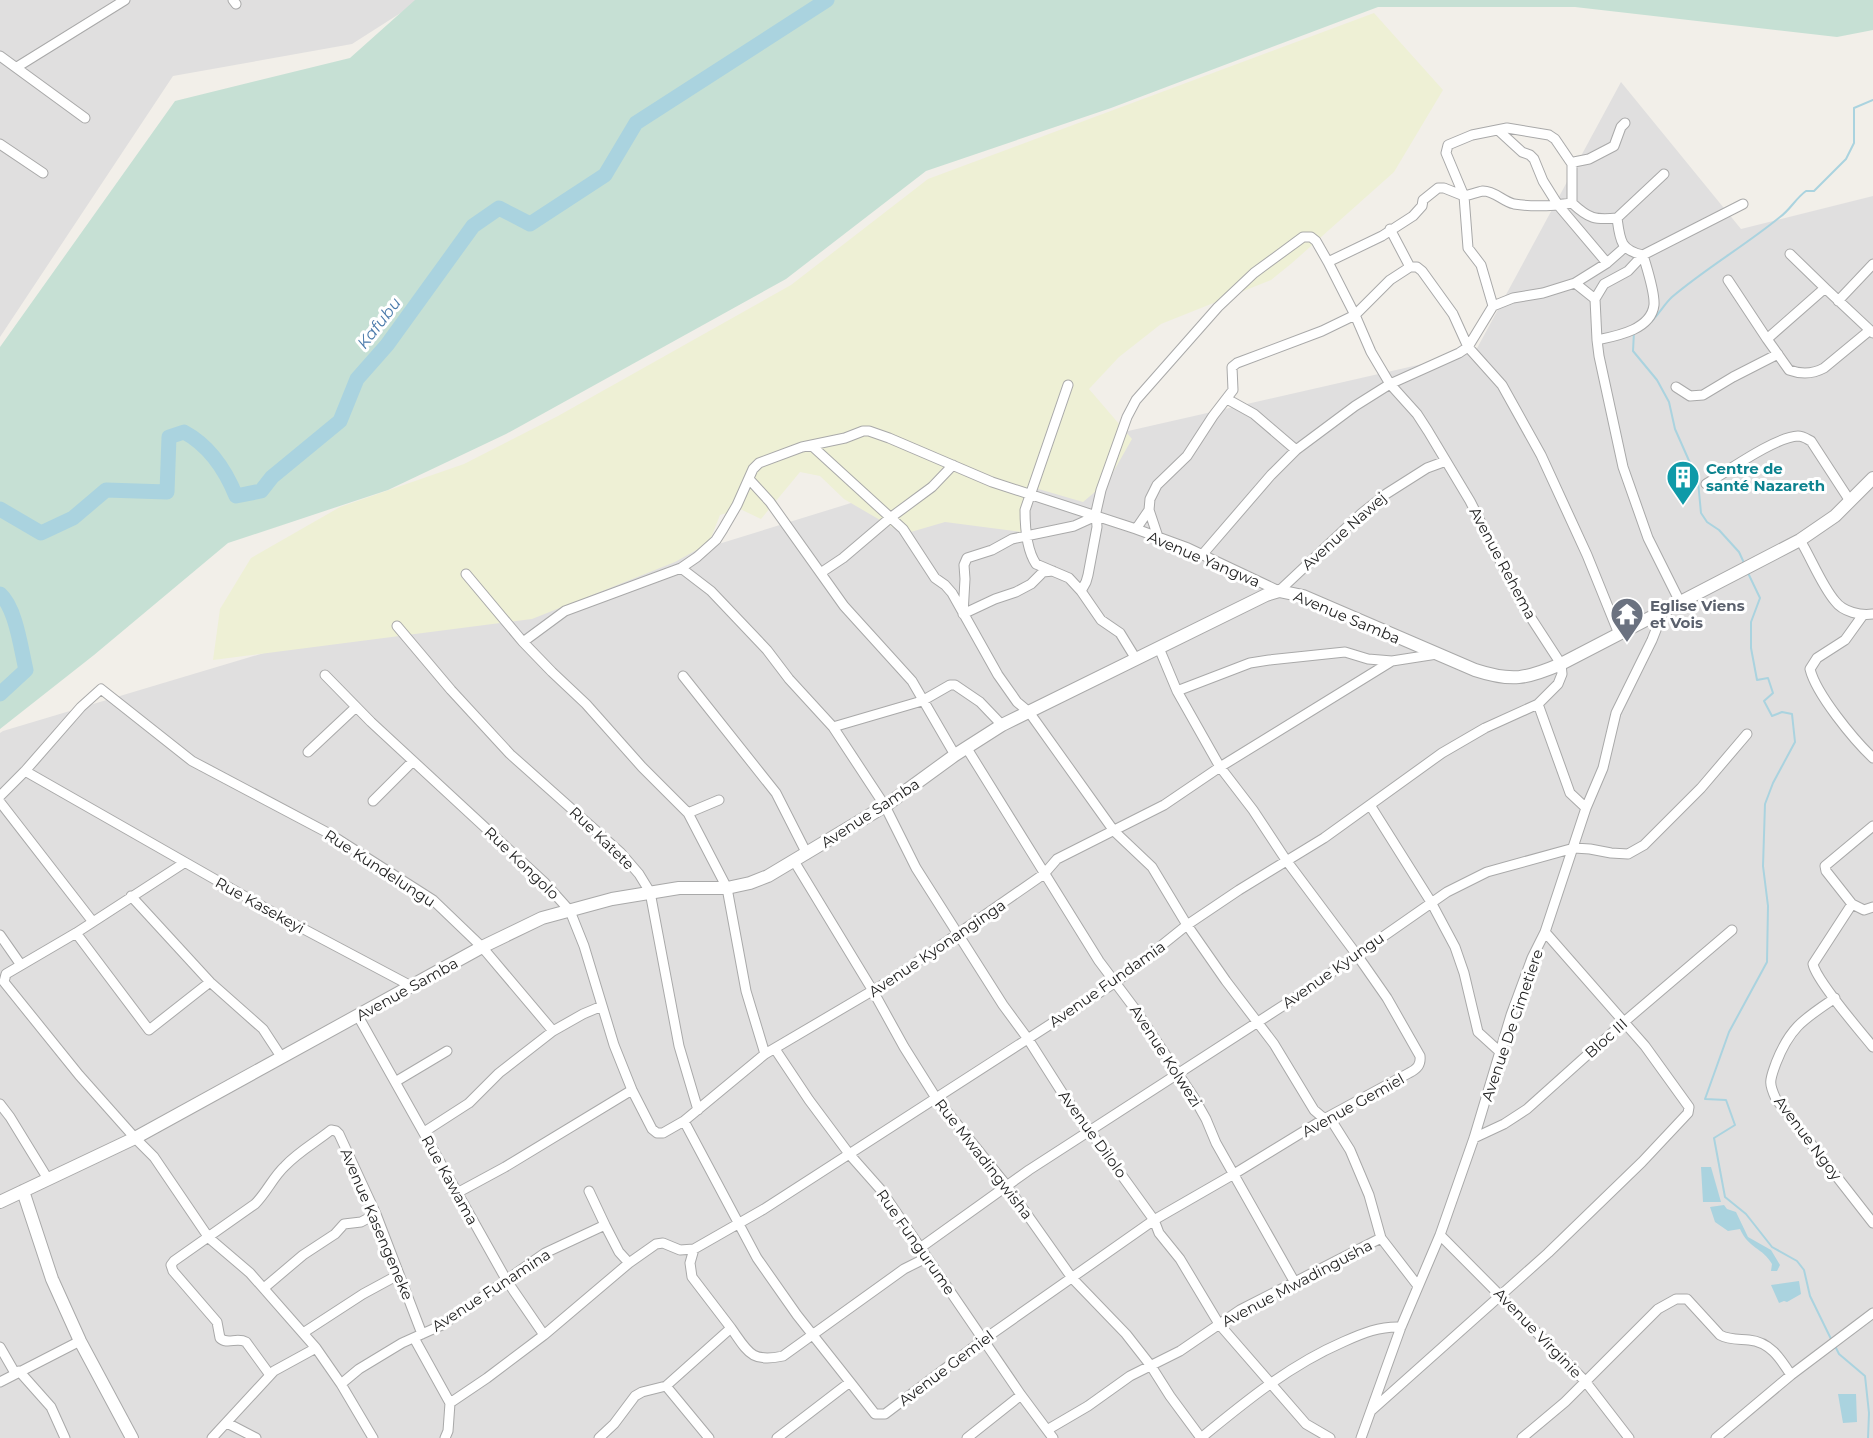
<svg xmlns="http://www.w3.org/2000/svg" width="1873" height="1438" font-family="Montserrat,sans-serif">
<rect width="100%" height="100%" fill="#f2efe9"/>
<path fill="#e0dfdf" d="M0 0H421L352 44 173 76 0 337Z
M1621 82 1741 229 1873 196V1438H0V733L3 731 364 623 712 546 961 469 1475 352Z"/>
<path fill="#eef0d5" d="M1374 13 1443 90 1394 172 1292 263 1271 280 1161 324 1119 357 1089 389 1132 439 1108 481 1083 502 1035 488 1021 532 945 522 904 534 844 499 820 476 800 472 761 519 740 509 720 515 709 543 675 562 532 619 213 660 220 609 251 558 340 507 464 464 558 416 791 285 928 179Z"/>
<path fill="#c6e0d4" d="M415 0H1873V30L1837 37 1575 7H1378L1111 108 926 171 786 279 506 434 388 490 228 543 94 655 0 729V347L175 101 350 58Z"/>
<path fill="#aad3df" d="M1701 1167H1711L1721 1202H1703Z
M1724 1205 1727 1209 1736 1212 1748 1237 1771 1250 1780 1265 1777 1271H1771L1772 1264C1763 1248 1748 1248 1740 1229L1728 1231 1715 1222 1710 1207Z
M1799 1281 1801 1294 1787 1302 1784 1301 1779 1303 1771 1285Z
M1838 1394H1856L1857 1422 1843 1423Z"/>
<g fill="none" stroke-linecap="round" stroke-linejoin="round">
<path stroke="#aad3df" stroke-width="2" d="M1644 327C1655 322 1662 306 1672 297 1706 268 1746 245 1780 217 1790 210 1796 198 1806 191H1814L1846 159 1854 143V108L1873 100
M1634 332 1633 351 1657 380 1669 402 1675 429 1698 481 1701 513 1707 522 1719 530 1739 552 1745 565
M1748 573 1760 598 1751 622V648L1757 680 1768 678 1773 693 1764 701 1772 716 1782 712 1792 714 1795 742 1773 783 1765 804 1763 866 1768 906 1767 962 1729 1032 1705 1099 1726 1100 1735 1125 1714 1138 1725 1197 1746 1214 1772 1247 1797 1261 1804 1270 1810 1296 1832 1341
M1835 1346 1839 1354 1865 1376 1869 1413 1868 1438"/>
<path stroke="#aad3df" stroke-width="15" d="M0 509 41 533 73 518 106 490 167 492 169 437 184 432C210 446 225 469 236 496L261 491 272 477 340 421 357 379 387 345 473 226 499 208 530 224 605 175 636 123 827 0
M0 594C16 608 21 649 26 670L0 694"/>
<defs>
<path id="minor" d="M233 0 236 4
M0 56 85 118
M17 67 125 0
M1498 130 1522 152 1530 155 1534 159 1543 181 1558 205 1607 263
M0 144 43 173
M1572 164 1555 139 1549 135 1507 128 1472 135 1448 145 1446 153 1464 196C1470 195 1477 192 1483 191 1495 191 1502 201 1514 204 1533 207 1553 206 1572 203
M1664 174 1617 218C1620 240 1620 250 1643 255 1647 269 1655 292 1654 305 1651 330 1616 336 1597 340L1599 356 1623 467 1648 538 1680 602
M1617 218C1595 220 1589 219 1572 203V164L1574 162 1589 159 1614 146 1621 127 1625 123
M1790 254 1825 288
M1328 262 1382 236 1413 216 1422 206 1423 200 1438 188H1444L1464 196 1468 248 1481 265 1493 306
M1410 267 1390 280 1355 315 1322 331 1237 363 1232 367 1233 390 1213 416 1187 456 1157 485 1150 499 1149 510 1136 529 1188 548 1279 591 1362 513 1386 494 1427 468 1446 461
M1728 280 1767 339 1825 288 1873 333
M1575 283 1595 299
M1838 301 1873 264
M1767 339 1789 370C1800 374 1813 374 1824 368L1870 330
M1597 340 1595 299 1604 284 1628 271 1643 255 1743 204
M1068 385 1025 510C1025 527 1026 549 1036 564L1069 578 1081 591 1101 620 1120 633 1136 659
M1676 387 1690 396 1703 395 1733 377 1778 354
M1227 399 1254 414 1296 450
M811 445 903 529 935 578 945 585 952 593 998 675 1017 702 1029 712 1114 831 1152 867 1187 925 1226 981 1274 1044 1314 1110 1321 1116 1333 1123 1350 1150 1369 1195 1381 1238 1418 1286
M749 479 770 502 844 606 912 681 955 755
M1706 484C1728 471 1775 437 1798 436 1803 436 1807 439 1811 441L1850 501
M1149 510 1158 537
M1800 540C1811 558 1822 586 1835 601 1843 612 1861 616 1873 614
M1202 555 1271 475 1296 450 1355 406 1390 384 1459 353 1468 347 1453 314 1422 271 1417 267H1410L1390 229
M681 568 711 591 767 650 789 679 833 727 885 806 916 868 1003 1005 1028 1039 1063 1094 1154 1220 1159 1233 1180 1259 1219 1324 1306 1424 1330 1438
M1053 571 1043 572 1031 584 1016 592 995 599 963 614 965 579 964 565 967 558 992 550 1012 539 1074 526 1096 516
M822 572 843 558 890 518 932 487 953 465
M466 574 523 642 565 611 681 568 697 557 716 540 723 529 737 505 753 469 759 463 802 447 845 438 863 431H869L889 438 992 482 1136 529
M1863 615 1845 640 1817 658 1810 669C1816 694 1854 740 1873 758
M397 626 451 690 510 754 620 852 639 874 650 892 679 1046 698 1110
M1619 634 1587 555 1541 455 1502 385 1468 347 1493 306 1513 298 1543 293 1575 283 1607 263 1625 247
M523 642 552 672 586 704 642 767 688 813 719 800
M325 675 371 722 544 882 570 911 584 946 614 1045 632 1090 652 1129 657 1133H663L684 1121 765 1054 894 978 1044 874 1057 859 1164 805 1220 767 1392 661
M683 676 776 793 807 854
M1177 691 1250 663 1269 660 1345 652 1368 659 1392 661 1437 654
M1538 704 1570 793 1586 808
M833 727 922 701 950 685H955L980 702 1002 725
M966 747 1099 961 1135 1009 1193 1096 1206 1119 1216 1143 1294 1281
M308 752 356 707
M25 771 281 917 413 987
M0 796 25 771 81 707 101 689 192 761 328 833 433 900 482 947 553 1031
M373 801 413 761
M0 802 93 922
M1370 805 1431 902 1455 947 1464 973 1478 1032 1500 1052
M688 813 727 888 746 991 765 1054
M1873 826 1825 866 1826 871 1852 904 1864 910 1873 907
M794 861 873 991 904 1047 936 1098 1007 1186 1072 1278 1126 1334 1151 1366 1170 1396 1201 1438
M184 863 76 933 6 974 4 982 79 1075 135 1138 154 1157 209 1238 250 1273 316 1348 341 1384 373 1438
M131 896 210 982 263 1029 282 1058
M1852 904 1813 964C1816 980 1860 1031 1873 1047
M76 933 149 1030 210 982
M0 935 21 965
M1835 998C1804 1019 1790 1027 1776 1063 1770 1080 1768 1082 1776 1099L1873 1223
M358 1016 507 1281 544 1335 487 1378 450 1403
M775 1049 809 1100 850 1155 881 1190 1021 1395 1053 1438
M395 1082 447 1051
M0 1104 10 1117 48 1179
M684 1121 757 1258 797 1315 850 1382
M424 1132 469 1103 499 1073 553 1031 583 1014 602 1006
M1474 1138 1504 1124 1527 1109 1624 1022 1732 930
M589 1191 605 1225
M457 1193 505 1167 632 1090
M1440 1235 1585 1381 1629 1438
M920 1248 1029 1170 1295 998 1447 892 1487 872 1574 848 1590 849 1611 853 1628 854 1644 845 1701 788 1747 734
M264 1288 303 1255 335 1234 344 1224 361 1222 376 1214
M731 1328C748 1352 751 1363 783 1356L904 1269 926 1258
M303 1333 363 1294 398 1275
M544 1335 629 1263 656 1244 663 1243 680 1250 694 1249 764 1209 1116 982 1187 925 1239 890 1324 838 1442 753 1485 728 1538 704 1558 684 1562 674 1561 664 1522 604 1470 501 1428 431 1417 414 1390 384 1371 352 1355 315 1328 262 1316 241 1311 237H1303L1254 273 1218 307 1136 400 1127 417 1101 490 1096 512 1097 527 1088 575 1086 582 1081 591
M414 1338 450 1403 448 1431 445 1438
M0 1347 15 1373
M19 1371 51 1407 65 1438
M270 1375 246 1342C237 1337 227 1345 220 1338L217 1322 173 1271 171 1265 174 1261 255 1204C267 1192 273 1177 285 1166 298 1152 316 1142 331 1130L336 1131 339 1134 376 1214 422 1334
M0 1382 80 1341
M341 1384 359 1369 402 1343 442 1325 545 1253 605 1225 619 1252 629 1263
M666 1386 709 1438
M1372 1410 1548 1253 1642 1162 1688 1113 1689 1107 1645 1046 1545 932
M227 1423 256 1438
M1047 1430 1088 1406 1130 1376 1180 1351 1240 1310 1381 1238
M212 1438 274 1371 316 1348
M599 1438 614 1424 635 1396 642 1392 666 1386 731 1328 692 1277 690 1263 694 1249
M777 1438 850 1382 875 1414H885L983 1340 1154 1220 1234 1174 1324 1119 1409 1073C1417 1069 1421 1065 1420 1056L1387 998 1357 955 1286 860 1253 810 1220 767 1177 691 1159 648
M967 1438 1021 1395
M1201 1438C1246 1401 1290 1365 1343 1342 1363 1333 1380 1326 1401 1327
M1361 1438 1401 1327 1440 1235 1474 1138 1511 1015 1532 958 1545 932 1586 808 1603 768 1616 713 1652 640 1663 612
M1522 1438 1565 1402 1658 1309 1676 1299H1687L1720 1335C1729 1340 1739 1339 1749 1340 1770 1342 1780 1358 1791 1375
M1716 1438 1791 1375 1873 1313"/>
<path id="tertiary" d="M23 1191 52 1279 80 1341 132 1438
M0 1202 135 1138 482 947 542 918 612 899 679 888H727L750 883 768 876 885 806 955 755 1002 725 1266 595 1279 591 1303 596 1475 670C1512 682 1526 679 1561 664L1800 540 1835 516 1873 478"/>
</defs>
<use href="#minor" stroke="#a9a9a9" stroke-width="11"/>
<use href="#tertiary" stroke="#a9a9a9" stroke-width="14"/>
<use href="#minor" stroke="#fff" stroke-width="9"/>
<use href="#tertiary" stroke="#fff" stroke-width="12"/>
</g>
<defs>
<symbol id="building-pin" viewBox="-11 -11 22 30"><path d="M0 17L-7.5 6A9.5 9.5 0 1 1 7.5 6Z" fill="#0f9aa8" stroke="#fff"/><path d="M-4-6H4V6H1V3H-1V6H-4ZM-2.5-4.3h1.7v1.8h-1.7ZM.8-4.3h1.7v1.8H.8ZM-2.5-1h1.7V.8h-1.7ZM.8-1h1.7V.8H.8Z" fill="#fff"/></symbol>
<symbol id="temple-pin" viewBox="-11 -11 22 30"><path d="M0 17L-7.5 6A9.5 9.5 0 1 1 7.5 6Z" fill="#6b7280" stroke="#fff"/><path d="M0-6L5-2H3V0L6.5 2.5H4V6H1.5V3h-3V6H-4V2.5H-6.5L-3 0V-2H-5Z" fill="#fff"/></symbol>
</defs>
<g fill-rule="evenodd">
<use href="#building-pin" x="1664" y="458" width="38" height="52"/>
<use href="#temple-pin" x="1608" y="595" width="38" height="52"/>
</g>
<g text-anchor="middle" dominant-baseline="central" stroke-width="6" stroke-linejoin="round" paint-order="stroke">
<g font-size="15" font-weight="bold" fill="#0d838f" stroke="#fff" text-anchor="start">
<text x="1706" y="468">Centre de<tspan x="1706" dy="17">santé Nazareth</tspan></text>
</g>
<g font-size="15" fill="#222" stroke="#fff">
<text transform="translate(1344 531) rotate(-42)">Avenue Nawej</text>
<text transform="translate(1204 559) rotate(23)">Avenue Yangwa</text>
<text transform="translate(1503 563) rotate(62)">Avenue Rehema</text>
<text transform="translate(1347 617) rotate(23)">Avenue Samba</text>
<text transform="translate(870 813) rotate(-33)">Avenue Samba</text>
<text transform="translate(602 838) rotate(44)">Rue Katete</text>
<text transform="translate(522 863) rotate(44)">Rue Kongolo</text>
<text transform="translate(380 868) rotate(33)">Rue Kundelungu</text>
<text transform="translate(260 905) rotate(29)">Rue Kasekeyi</text>
<text transform="translate(937 948) rotate(-34)">Avenue Kyonanginga</text>
<text transform="translate(1333 970) rotate(-35)">Avenue Kyungu</text>
<text transform="translate(1107 984) rotate(-35)">Avenue Fundamia</text>
<text transform="translate(407 989) rotate(-29)">Avenue Samba</text>
<text transform="translate(1512 1025) rotate(-71)">Avenue De Cimetiere</text>
<text transform="translate(1606 1038) rotate(-42)">Bloc III</text>
<text transform="translate(1166 1056) rotate(57)">Avenue Kolwezi</text>
<text transform="translate(1353 1105) rotate(-29)">Avenue Gemiel</text>
<text transform="translate(1093 1134) rotate(54)">Avenue Dilolo</text>
<text transform="translate(1808 1138) rotate(53)">Avenue Ngoy</text>
<text transform="translate(984 1159) rotate(52)">Rue Mwadingwisha</text>
<text transform="translate(450 1180) rotate(61)">Rue Kawama</text>
<text transform="translate(377 1224) rotate(67)">Avenue Kasengeneke</text>
<text transform="translate(916 1242) rotate(55)">Rue Fungurume</text>
<text transform="translate(1297 1283) rotate(-28)">Avenue Mwadingusha</text>
<text transform="translate(491 1290) rotate(-33)">Avenue Funamina</text>
<text transform="translate(1538 1333) rotate(46)">Avenue Virginie</text>
<text transform="translate(946 1368) rotate(-37)">Avenue Gemiel</text>
</g>
<g font-size="15" font-weight="bold" fill="#5b616d" stroke="#fff" text-anchor="start">
<text x="1650" y="605">Eglise Viens<tspan x="1650" dy="17">et Vois</tspan></text>
</g>
<g font-size="16" font-style="italic" fill="#4a7aab" stroke="#fff">
<text transform="translate(379 323) rotate(-52)">Kafubu</text>
</g>
</g>
</svg>
